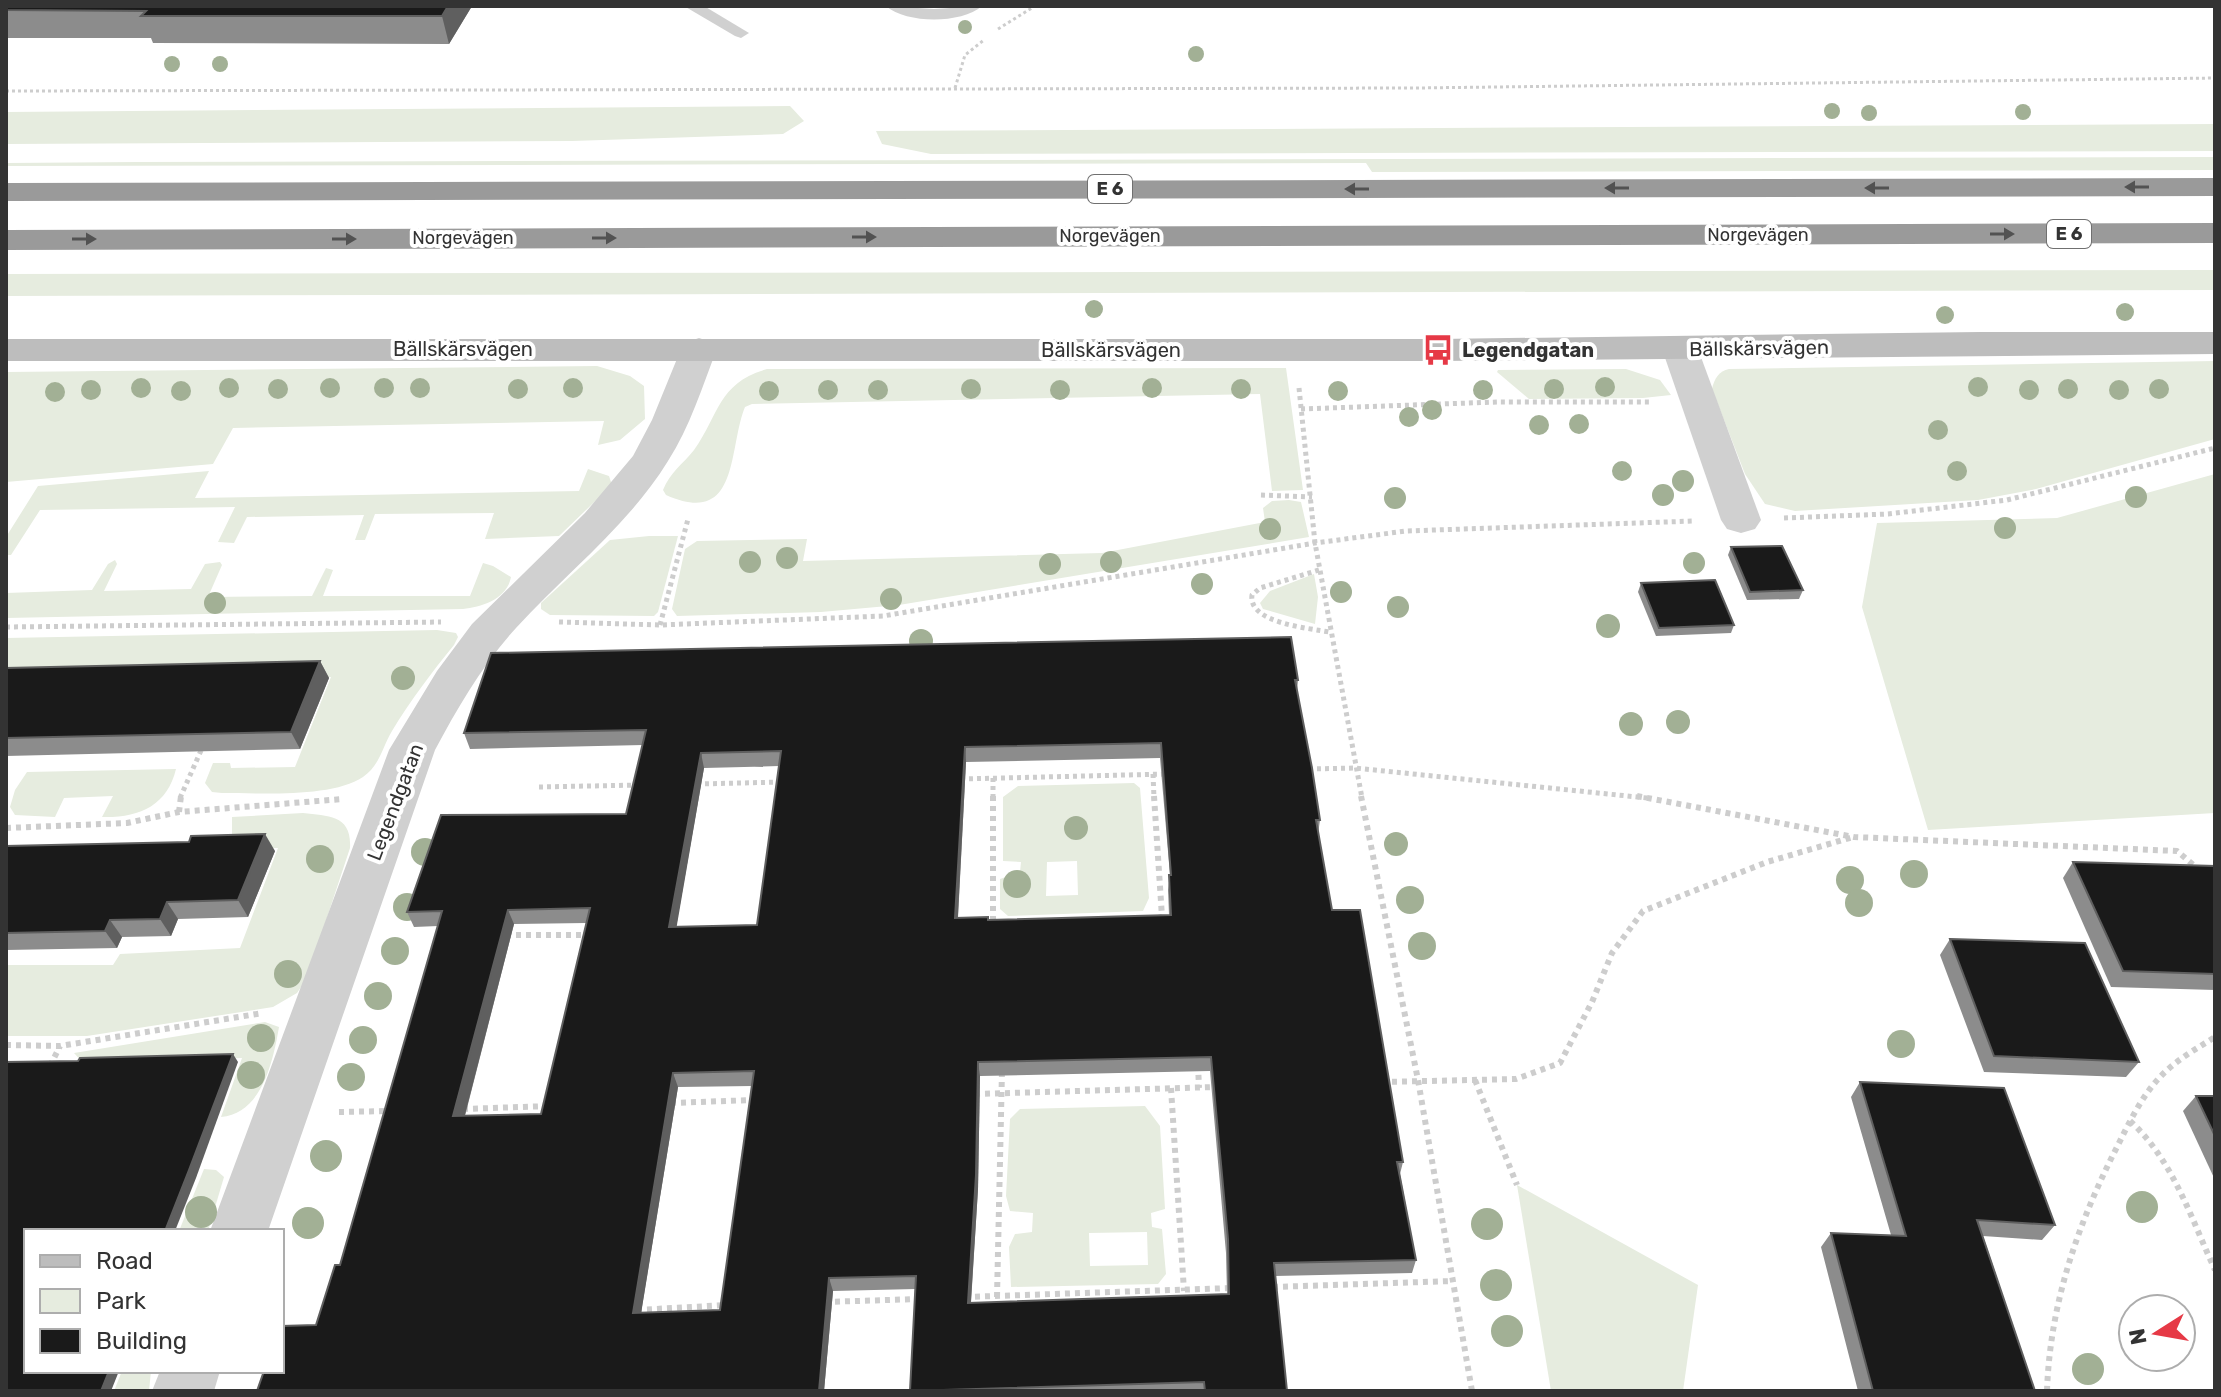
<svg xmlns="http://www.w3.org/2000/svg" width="2221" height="1397" font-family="Rubik,sans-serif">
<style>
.green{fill:#e6ecdf;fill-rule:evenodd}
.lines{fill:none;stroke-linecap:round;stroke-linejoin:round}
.path-far2{stroke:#cdcdcd;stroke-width:3;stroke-dasharray:3 3;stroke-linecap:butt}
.path-far1{stroke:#cdcdcd;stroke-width:5;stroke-dasharray:4 4;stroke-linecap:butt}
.path{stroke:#cdcdcd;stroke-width:6;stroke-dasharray:5 5;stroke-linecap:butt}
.lane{fill:#d0d0d0;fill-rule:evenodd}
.street{fill:#d0d0d0;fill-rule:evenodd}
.secondary{fill:#bdbdbd;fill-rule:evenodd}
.highway{fill:#9a9a9a;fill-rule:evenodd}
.tree{fill:#a2b095}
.wall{fill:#8c8c8c;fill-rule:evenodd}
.shaded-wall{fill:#5f5f5f}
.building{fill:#1a1a1a;stroke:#5f5f5f;stroke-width:2;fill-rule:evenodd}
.oneway{fill:#525252}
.labels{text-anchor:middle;stroke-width:8;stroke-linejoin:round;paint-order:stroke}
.shield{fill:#fff;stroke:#707070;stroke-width:2}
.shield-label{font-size:18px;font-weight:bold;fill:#333}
.far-street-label{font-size:18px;fill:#333;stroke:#fff}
.street-label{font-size:20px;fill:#333;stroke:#fff}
.poi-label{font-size:20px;font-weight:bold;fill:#333;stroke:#fff;text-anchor:start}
</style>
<rect width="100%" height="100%" fill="#fff"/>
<g class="green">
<path d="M 790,106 L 804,121 L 783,134 L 572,141 L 6,144 L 6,112 Z"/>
<path d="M 2215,124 L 2215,151 L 931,154 L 882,144 L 876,131 Z"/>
<path d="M 2215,157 L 2215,170 L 1372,172 L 1366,163 L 6,166 L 6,163 L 138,162 Z"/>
<path d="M 2215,270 L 2215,290 L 6,296 L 6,274 Z"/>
<path d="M 2215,361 L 2215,439 L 2036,489 L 1978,500 L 1795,511 L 1765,504 L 1745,474 L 1712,389 C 1714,379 1719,371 1729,369 Z"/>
<path d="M 597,366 L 630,376 L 644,386 L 645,419 L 620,440 L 598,445 L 604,421 L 233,428 L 213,464 L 6,482 L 6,372 Z"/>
<path d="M 1286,368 L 1303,490 L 1272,491 L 1260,394 L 752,404 L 745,407 C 728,448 740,528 666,495 L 663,490 C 670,472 683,464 694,450 C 720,413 718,383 767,369 Z"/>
<path d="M 1626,369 L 1660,380 L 1671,395 L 1643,398 L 1529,399 L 1497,372 L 1498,370 Z"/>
<path d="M 588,469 L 609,476 L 612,485 L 559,536 L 485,539 L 494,513 L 375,514 L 365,540 L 355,540 L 364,515 L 247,517 L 234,543 L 218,542 L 235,507 L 40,510 L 11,555 L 6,555 L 6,537 L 38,486 L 209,471 L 195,498 L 579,491 Z"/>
<path d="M 2215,474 L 2215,813 L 1928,830 L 1862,607 L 1877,523 L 2057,518 Z"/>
<path d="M 1289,500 L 1301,502 L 1309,537 L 899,605 L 821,612 L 677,616 L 672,609 L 685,549 L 697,541 L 807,539 L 803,561 L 1102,553 L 1265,522 L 1263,508 L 1272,501 Z"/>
<path d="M 649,536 L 678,536 L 658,612 L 654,616 L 550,615 L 541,609 L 541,603 L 610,540 Z"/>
<path d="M 115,560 L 117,564 L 104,591 L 191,589 L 205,564 L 220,562 L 222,565 L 208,597 L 312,596 L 326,568 L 333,570 L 323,596 L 470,596 L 483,563 L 493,566 L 511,577 C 507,599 482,607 463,609 L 6,618 L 6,593 L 92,590 L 108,564 Z"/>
<path d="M 1314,574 L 1318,597 L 1315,624 L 1263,609 L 1260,603 L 1270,591 Z"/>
<path d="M 437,630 L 456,633 L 458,637 L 454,645 C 432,672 410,701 392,731 C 382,748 380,765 363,777 C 332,798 259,793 222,793 L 212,792 L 205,783 L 213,763 L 230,763 L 231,768 L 295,767 L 331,677 L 6,682 L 6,638 Z"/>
<path d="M 176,769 C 167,806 139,818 102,817 L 113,796 L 64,798 L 55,817 L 15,815 L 10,807 L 15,790 L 27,772 Z"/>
<path d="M 1134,783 L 1140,788 L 1149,898 L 1143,911 L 1008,916 L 1000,909 L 1000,879 L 1020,872 L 1021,862 L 1003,861 L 1003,797 L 1018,786 ZM 1077,861 L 1078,895 L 1046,896 L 1047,862 Z"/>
<path d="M 303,813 C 329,816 352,815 350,848 L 307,978 L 297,993 L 273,1007 L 87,1036 L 6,1036 L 6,965 L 113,965 L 120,954 L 240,948 L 278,848 L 248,848 L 232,839 L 232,817 Z"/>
<path d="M 265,1022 L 279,1027 C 273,1062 262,1113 221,1117 L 242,1058 L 84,1064 L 74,1053 Z"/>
<path d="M 1145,1106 L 1160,1126 L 1165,1209 L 1151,1213 L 1152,1227 L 1162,1229 L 1166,1274 L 1158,1284 L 1011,1287 L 1009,1247 L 1015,1234 L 1032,1232 L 1033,1213 L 1010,1211 L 1006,1196 L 1010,1119 L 1020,1109 ZM 1147,1232 L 1148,1265 L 1090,1266 L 1089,1233 Z"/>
<path d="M 204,1169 L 216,1170 L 224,1177 L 208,1231 L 179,1231 Z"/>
<path d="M 1517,1185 L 1698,1285 L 1683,1391 L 1551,1391 Z"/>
<path d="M 122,1371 L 151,1371 L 149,1391 L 114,1391 Z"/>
</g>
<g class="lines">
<g class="path-far2">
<path d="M 998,29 L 1035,6"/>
<path d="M 955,88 L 965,55 L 984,40"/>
<path d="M 6,91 L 1416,88 L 2215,78"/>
</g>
<g class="path-far1">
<path d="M 1299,388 L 1315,543 L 1362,798"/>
<path d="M 1301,409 L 1497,402 L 1652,402"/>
<path d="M 1261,495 L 1312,497"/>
<path d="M 1784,518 L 1888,514 L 2007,500 L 2215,448"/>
<path d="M 1319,570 L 1260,588 L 1252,595 C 1248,623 1308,628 1329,632"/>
<path d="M 559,622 L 660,625 L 883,616 L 1315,543 L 1406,531 L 1694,521"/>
<path d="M 660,625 L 688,519"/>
<path d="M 6,627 L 441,622"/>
<path d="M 1309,769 L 1355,768 L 1647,798"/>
<path d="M 1153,774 L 1154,798"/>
<path d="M 993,778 L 993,798"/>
<path d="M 961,779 L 1167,774"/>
<path d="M 697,784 L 783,782"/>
<path d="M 539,787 L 639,785"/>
<path d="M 180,798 L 203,746"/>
</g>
<g class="path">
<path d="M 993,796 L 993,924"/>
<path d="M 1154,796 L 1162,917 L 1158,918"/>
<path d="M 1361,796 L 1418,1080 L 1472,1391"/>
<path d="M 1637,796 L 1854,837 L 2177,851 L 2198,869"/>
<path d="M 179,812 L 181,796"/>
<path d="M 6,828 L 127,823 L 179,812 L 343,799"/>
<path d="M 506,935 L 588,935"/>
<path d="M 6,1045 L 60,1046 L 263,1013"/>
<path d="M 1198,1065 L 1199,1088"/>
<path d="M 50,1066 L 60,1046"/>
<path d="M 1475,1080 L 1517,1185"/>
<path d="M 1382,1082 L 1516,1079 L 1560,1063 L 1592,1002 L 1612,953 L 1643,911 L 1767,862 L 1853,837"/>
<path d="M 1171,1088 L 1184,1291"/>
<path d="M 975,1094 L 1216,1087"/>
<path d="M 671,1103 L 753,1100"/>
<path d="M 463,1109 L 549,1106"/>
<path d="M 339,1112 L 389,1111"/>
<path d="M 2130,1121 C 2173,1160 2191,1218 2215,1270"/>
<path d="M 1273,1287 L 1452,1281"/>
<path d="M 965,1297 L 1231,1288"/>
<path d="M 997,1297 L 1002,1070"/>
<path d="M 825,1302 L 919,1299"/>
<path d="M 637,1310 L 727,1305"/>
<path d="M 2047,1391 C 2050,1303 2078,1223 2118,1145 C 2130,1121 2142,1096 2160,1077 C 2176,1060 2196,1049 2215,1037"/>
</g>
<g class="lane">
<path d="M 684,6 L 704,6 L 749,33 L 741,38 L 735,36 Z"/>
<path d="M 886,6 L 934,9 L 982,6 C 961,24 907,24 886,6 Z"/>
</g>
<g class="street">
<path d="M 699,338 L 711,342 L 717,349 C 702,387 690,427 668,461 C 628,526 567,572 516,628 C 483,664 458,707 435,750 L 268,1231 L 210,1231 L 389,750 L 437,671 L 472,624 L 585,513 L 633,456 L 652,420 L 681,349 L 687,342 Z"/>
<path d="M 1680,338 L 1692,342 L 1698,349 L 1761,520 L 1755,529 L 1741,533 L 1727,529 L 1721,520 L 1662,349 L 1668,342 Z"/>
<path d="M 160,1371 L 220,1371 L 214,1391 L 152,1391 Z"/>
</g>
<path class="secondary" d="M 1980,332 L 2215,332 L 2215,354 L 1438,361 L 6,361 L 6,339 L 1438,339 Z"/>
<g class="highway">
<path d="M 2215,178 L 2215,196 L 6,201 L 6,183 Z"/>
<path d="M 2215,223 L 2215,243 L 6,250 L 6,230 Z"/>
</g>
</g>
<g class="tree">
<circle cx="965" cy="27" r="7"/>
<circle cx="1196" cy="54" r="8"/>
<circle cx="172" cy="64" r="8"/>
<circle cx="220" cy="64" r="8"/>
<circle cx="1832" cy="111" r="8"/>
<circle cx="2023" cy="112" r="8"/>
<circle cx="1869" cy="113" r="8"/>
<circle cx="1094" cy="309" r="9"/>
<circle cx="2125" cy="312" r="9"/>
<circle cx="1945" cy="315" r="9"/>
<circle cx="1605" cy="387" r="10"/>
<circle cx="1978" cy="387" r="10"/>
<circle cx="141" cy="388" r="10"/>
<circle cx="229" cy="388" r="10"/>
<circle cx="330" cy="388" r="10"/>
<circle cx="384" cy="388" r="10"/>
<circle cx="420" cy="388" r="10"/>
<circle cx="573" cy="388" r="10"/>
<circle cx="1152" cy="388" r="10"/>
<circle cx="278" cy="389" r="10"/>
<circle cx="518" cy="389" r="10"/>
<circle cx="971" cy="389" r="10"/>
<circle cx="1241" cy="389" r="10"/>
<circle cx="1554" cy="389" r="10"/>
<circle cx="2068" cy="389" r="10"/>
<circle cx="2159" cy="389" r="10"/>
<circle cx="91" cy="390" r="10"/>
<circle cx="828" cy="390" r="10"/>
<circle cx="878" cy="390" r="10"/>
<circle cx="1060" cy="390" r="10"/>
<circle cx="1483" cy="390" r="10"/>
<circle cx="2029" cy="390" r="10"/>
<circle cx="2119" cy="390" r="10"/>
<circle cx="181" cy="391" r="10"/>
<circle cx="769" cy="391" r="10"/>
<circle cx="1338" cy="391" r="10"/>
<circle cx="55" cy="392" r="10"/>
<circle cx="1432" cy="410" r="10"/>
<circle cx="1409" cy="417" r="10"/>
<circle cx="1579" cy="424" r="10"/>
<circle cx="1539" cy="425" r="10"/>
<circle cx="1938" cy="430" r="10"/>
<circle cx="1622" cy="471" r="10"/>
<circle cx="1957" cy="471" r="10"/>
<circle cx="1683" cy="481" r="11"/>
<circle cx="1663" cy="495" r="11"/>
<circle cx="2136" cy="497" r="11"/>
<circle cx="1395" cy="498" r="11"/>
<circle cx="2005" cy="528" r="11"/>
<circle cx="1270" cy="529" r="11"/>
<circle cx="787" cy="558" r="11"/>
<circle cx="750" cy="562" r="11"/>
<circle cx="1111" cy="562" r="11"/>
<circle cx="1694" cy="563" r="11"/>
<circle cx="1050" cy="564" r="11"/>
<circle cx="1202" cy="584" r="11"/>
<circle cx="1341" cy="592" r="11"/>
<circle cx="891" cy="599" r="11"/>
<circle cx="215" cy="603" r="11"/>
<circle cx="1398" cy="607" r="11"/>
<circle cx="1608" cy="626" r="12"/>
<circle cx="921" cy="641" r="12"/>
<circle cx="403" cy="678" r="12"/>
<circle cx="1678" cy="722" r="12"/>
<circle cx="1631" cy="724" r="12"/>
<circle cx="1076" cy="828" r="12"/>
<circle cx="1396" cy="844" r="12"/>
<circle cx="425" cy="852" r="14"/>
<circle cx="320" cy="859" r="14"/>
<circle cx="1914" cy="874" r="14"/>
<circle cx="1850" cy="880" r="14"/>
<circle cx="1017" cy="884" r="14"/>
<circle cx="1410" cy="900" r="14"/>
<circle cx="1859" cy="903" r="14"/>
<circle cx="407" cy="907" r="14"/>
<circle cx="1422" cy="946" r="14"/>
<circle cx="395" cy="951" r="14"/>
<circle cx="288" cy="974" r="14"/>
<circle cx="378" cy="996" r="14"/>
<circle cx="261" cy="1038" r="14"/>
<circle cx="363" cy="1040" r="14"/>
<circle cx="1901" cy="1044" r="14"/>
<circle cx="251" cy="1075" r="14"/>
<circle cx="351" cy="1077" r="14"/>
<circle cx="326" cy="1156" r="16"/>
<circle cx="2142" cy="1207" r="16"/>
<circle cx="201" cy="1212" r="16"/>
<circle cx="308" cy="1223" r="16"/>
<circle cx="1487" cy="1224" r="16"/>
<circle cx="1496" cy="1285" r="16"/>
<circle cx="1507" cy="1331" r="16"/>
<circle cx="2088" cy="1369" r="16"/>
</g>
<g class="wall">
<path d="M 6,6 L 472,6 L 449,44 L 153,43 L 151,38 L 6,38 Z"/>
<path d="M 1731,547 L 1803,590 L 1799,599 L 1747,600 L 1728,555 Z"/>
<path d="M 1641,583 L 1734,625 L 1731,633 L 1656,636 L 1638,592 Z"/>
<path d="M 320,661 L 329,678 L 300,749 L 6,756 L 6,668 Z"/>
<path d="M 1298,680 L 1297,691 L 1320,820 L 1318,834 L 1332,910 L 1403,1162 L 1400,1174 L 1416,1260 L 1412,1273 L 1275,1276 L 1287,1391 L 910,1391 L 915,1289 L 833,1291 L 824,1391 L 257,1391 L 316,1325 L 340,1265 L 438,926 L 414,927 L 407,912 L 626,814 L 643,745 L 470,749 L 464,733 ZM 1160,758 L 1170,875 L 1168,890 L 1169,915 L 988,920 L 958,918 L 966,762 ZM 779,766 L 757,925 L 676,927 L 704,768 ZM 586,923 L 541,1114 L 465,1116 L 514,924 ZM 1210,1071 L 1226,1253 L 1227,1294 L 971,1303 L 978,1189 L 980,1076 ZM 752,1086 L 720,1310 L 641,1313 L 678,1087 Z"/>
<path d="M 6,846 L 275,851 L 248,917 L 178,919 L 171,936 L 122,937 L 117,948 L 6,950 Z"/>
<path d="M 2073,862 L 2215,866 L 2215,990 L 2111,987 L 2063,878 Z"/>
<path d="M 1950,939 L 2139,1062 L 2126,1077 L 1984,1072 L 1940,955 Z"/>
<path d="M 1860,1082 L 2055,1225 L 2042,1240 L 1983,1236 L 2035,1391 L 1858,1391 L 1821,1247 L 1831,1233 L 1891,1235 L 1851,1097 Z"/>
<path d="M 2196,1096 L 2215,1096 L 2215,1180 L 2183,1111 Z"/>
</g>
<g class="shaded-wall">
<path d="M 448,6 L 472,6 L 449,44 L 442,16 Z"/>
<path d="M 320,661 L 329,678 L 300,749 L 291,732 Z"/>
<path d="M 965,747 L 966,762 L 957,933 L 955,918 Z"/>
<path d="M 701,753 L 704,768 L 674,942 L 669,927 Z"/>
<path d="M 265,834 L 275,851 L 248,917 L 238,900 Z"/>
<path d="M 167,902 L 178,919 L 171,936 L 160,919 Z"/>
<path d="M 508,910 L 514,924 L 461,1130 L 453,1116 Z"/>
<path d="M 110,920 L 122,937 L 117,948 L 105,931 Z"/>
<path d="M 233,1054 L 238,1062 L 196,1178 L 175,1231 L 165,1231 Z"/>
<path d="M 978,1062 L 980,1076 L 978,1189 L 970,1316 L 968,1303 Z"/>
<path d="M 673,1073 L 678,1087 L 639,1326 L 633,1313 Z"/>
<path d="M 829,1278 L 833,1291 L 824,1391 L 819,1391 Z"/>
<path d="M 109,1371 L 119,1371 L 111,1391 L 101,1391 Z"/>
</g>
<g class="building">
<path d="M 6,6 L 448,6 L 442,16 L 141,16 L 146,11 L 6,10 Z"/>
<path d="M 1782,546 L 1803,590 L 1750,592 L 1731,547 Z"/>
<path d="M 1715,580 L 1734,625 L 1659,628 L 1641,583 Z"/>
<path d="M 1291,637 L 1298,680 L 1295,680 L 1312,768 L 1320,820 L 1316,820 L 1332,910 L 1360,910 L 1403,1162 L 1397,1162 L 1416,1260 L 1274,1263 L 1287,1391 L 1205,1391 L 1204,1382 L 910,1391 L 916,1276 L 829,1278 L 819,1391 L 257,1391 L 264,1371 L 282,1371 L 282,1326 L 316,1325 L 335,1265 L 340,1265 L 442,911 L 407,912 L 441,815 L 626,814 L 646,730 L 464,733 L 491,653 ZM 1161,743 L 1171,875 L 1169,875 L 1171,915 L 988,920 L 988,917 L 955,918 L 965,747 ZM 781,751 L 757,925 L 669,927 L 701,753 ZM 590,908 L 541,1114 L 453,1116 L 508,910 ZM 1211,1057 L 1228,1239 L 1229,1294 L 968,1303 L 976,1175 L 978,1062 ZM 754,1071 L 720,1310 L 633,1313 L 673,1073 Z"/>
<path d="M 320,661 L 291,732 L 6,738 L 6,668 Z"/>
<path d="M 265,834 L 238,900 L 167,902 L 160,919 L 110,920 L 105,931 L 6,933 L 6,846 L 189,842 L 191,836 Z"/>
<path d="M 2073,862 L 2215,866 L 2215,974 L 2123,971 Z"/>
<path d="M 1950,939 L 2085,943 L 2139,1062 L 1994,1056 Z"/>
<path d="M 233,1054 L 189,1170 L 165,1231 L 26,1231 L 26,1371 L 109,1371 L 101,1391 L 6,1391 L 6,1062 L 78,1061 L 80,1058 Z"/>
<path d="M 1860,1082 L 2004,1088 L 2055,1225 L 1977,1220 L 2035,1391 L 1873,1391 L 1831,1233 L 1906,1236 Z"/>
<path d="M 2196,1096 L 2215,1096 L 2215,1136 Z"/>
</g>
<defs><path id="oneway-solid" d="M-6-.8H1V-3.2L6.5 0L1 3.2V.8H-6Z" transform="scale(2)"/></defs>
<g class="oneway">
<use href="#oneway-solid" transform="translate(2137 187) rotate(180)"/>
<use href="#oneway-solid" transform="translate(1617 188) rotate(180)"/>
<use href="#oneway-solid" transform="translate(1877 188) rotate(180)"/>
<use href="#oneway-solid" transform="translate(1357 189) rotate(180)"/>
<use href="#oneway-solid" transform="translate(2002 234)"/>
<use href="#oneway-solid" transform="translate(864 237)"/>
<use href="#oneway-solid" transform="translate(604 238)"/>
<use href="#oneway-solid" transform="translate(84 239)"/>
<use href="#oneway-solid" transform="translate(344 239)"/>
</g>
<defs>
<symbol id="bus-bare" viewBox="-9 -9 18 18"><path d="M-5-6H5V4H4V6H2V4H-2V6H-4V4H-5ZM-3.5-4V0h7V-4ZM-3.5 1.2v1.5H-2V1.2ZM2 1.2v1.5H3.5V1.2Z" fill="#e63946" stroke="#fff" stroke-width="2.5" paint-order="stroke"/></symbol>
</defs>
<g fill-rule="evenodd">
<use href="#bus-bare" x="1416" y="328" width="44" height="44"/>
</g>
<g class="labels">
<g class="shield">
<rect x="1088" y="175" width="44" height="28" rx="6"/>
<rect x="2047" y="220" width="44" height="28" rx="6"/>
</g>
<g class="shield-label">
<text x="1110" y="195">E 6</text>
<text x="2069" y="240">E 6</text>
</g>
<g class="far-street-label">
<text x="1758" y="241">Norgevägen</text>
<text x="1110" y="242">Norgevägen</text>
<text x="463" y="244">Norgevägen</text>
</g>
<g class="street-label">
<text transform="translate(1759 348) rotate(-1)" y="7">Bällskärsvägen</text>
<text x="463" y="356">Bällskärsvägen</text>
<text x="1111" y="357">Bällskärsvägen</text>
<text transform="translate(395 802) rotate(-69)" y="7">Legendgatan</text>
</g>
<g class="poi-label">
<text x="1462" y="357">Legendgatan</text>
</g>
</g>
<rect width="2221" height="1397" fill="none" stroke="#333333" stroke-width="16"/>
<rect x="24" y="1229" width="260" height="144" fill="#ffffff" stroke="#adadad" stroke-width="2"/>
<rect x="40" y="1255" width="40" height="12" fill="#bdbdbd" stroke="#adadad" stroke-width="2"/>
<text x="96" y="1269" font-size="24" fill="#333333">Road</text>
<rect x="40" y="1289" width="40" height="24" fill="#e6ecdf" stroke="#adadad" stroke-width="2"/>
<text x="96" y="1309" font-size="24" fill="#333333">Park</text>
<rect x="40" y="1329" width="40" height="24" fill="#1a1a1a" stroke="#adadad" stroke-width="2"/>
<text x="96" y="1349" font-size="24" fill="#333333">Building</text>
<g transform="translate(2157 1333) rotate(259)"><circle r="38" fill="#ffffff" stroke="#adadad" stroke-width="2"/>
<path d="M0-6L14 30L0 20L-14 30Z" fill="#e63946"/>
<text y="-12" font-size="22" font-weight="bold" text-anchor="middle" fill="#333333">N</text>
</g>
</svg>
